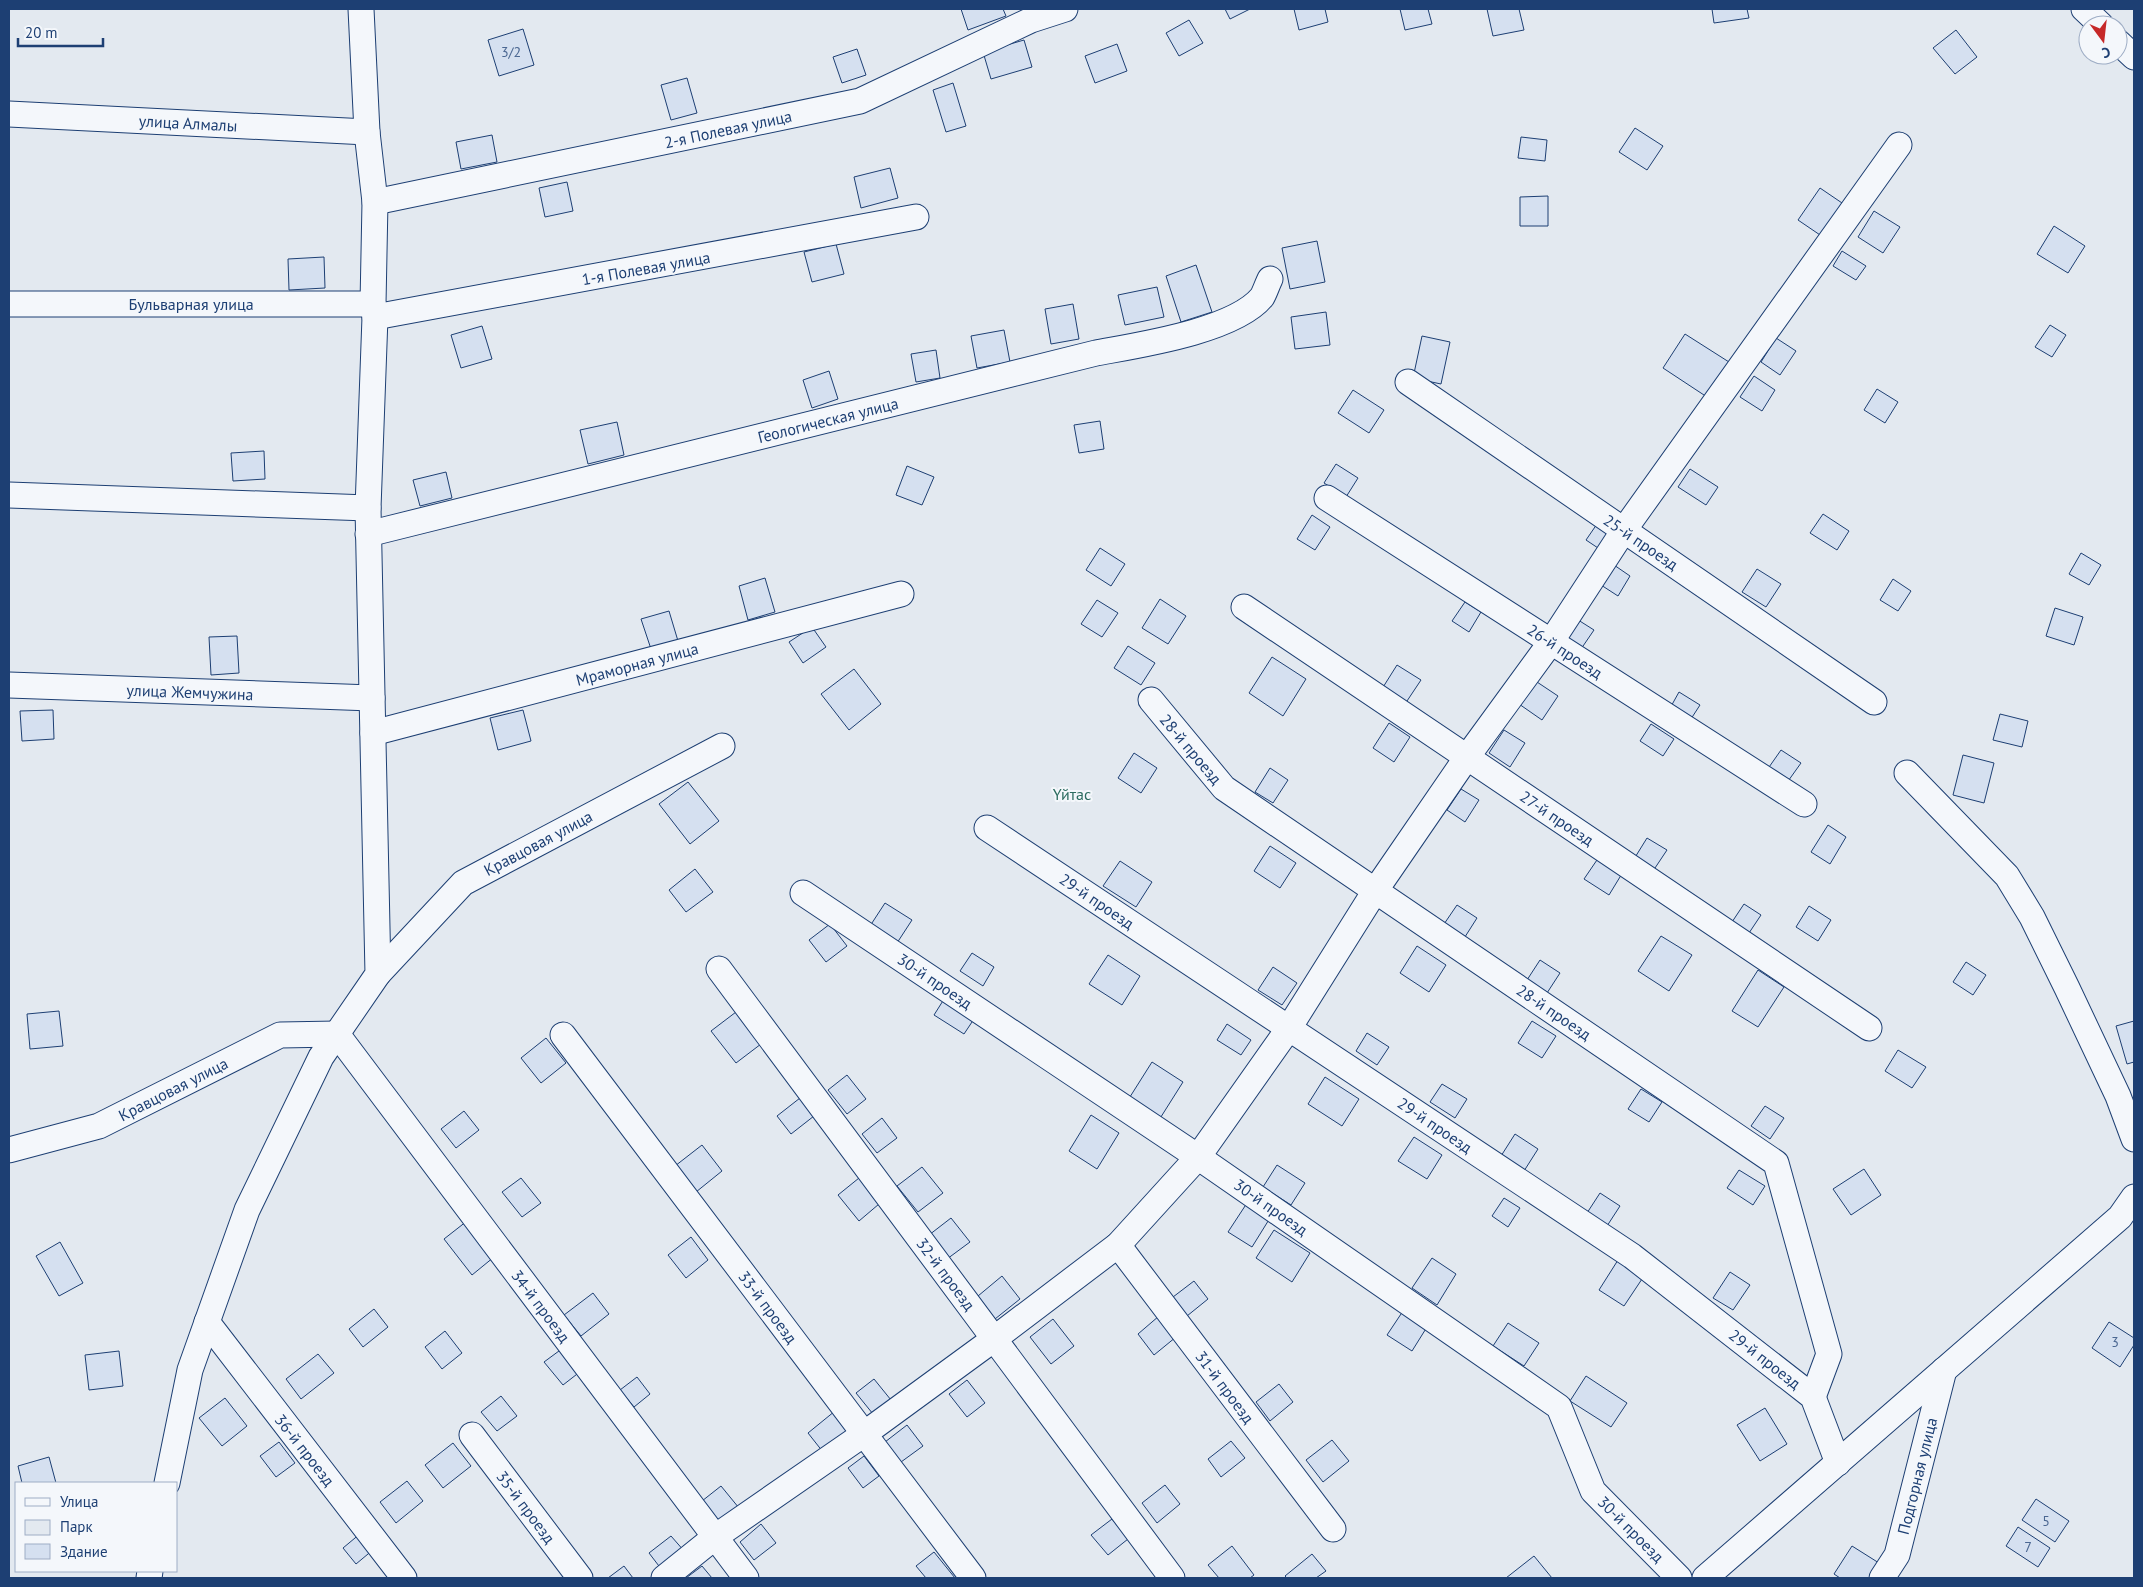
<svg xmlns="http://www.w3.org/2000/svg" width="2143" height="1587" font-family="'PT Sans',sans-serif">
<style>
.green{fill:#e3e9f0;stroke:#687fa3;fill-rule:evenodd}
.building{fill:#d5e0f0;stroke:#1d3f73}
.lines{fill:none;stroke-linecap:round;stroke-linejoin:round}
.minor-casing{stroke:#1d3f73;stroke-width:27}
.minor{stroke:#f4f7fb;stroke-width:25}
.labels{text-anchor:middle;stroke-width:4;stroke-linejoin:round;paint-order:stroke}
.number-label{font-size:14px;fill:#4b6792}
.street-label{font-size:16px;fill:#1d3f73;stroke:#f4f7fb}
.park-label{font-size:16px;fill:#2c6c60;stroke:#f4f7fb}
</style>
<rect width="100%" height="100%" fill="#f4f7fb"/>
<path class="green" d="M 9,9 L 2134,9 L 2134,1578 L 9,1578 ZM 2088,25 L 2118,25 L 2118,55 L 2088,55 ZM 16,1483 L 176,1483 L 176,1571 L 16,1571 Z"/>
<g class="building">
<path d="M 961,9 L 1003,9 L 1006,16 L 968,30 Z"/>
<path d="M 1225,9 L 1250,9 L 1230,19 Z"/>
<path d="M 1294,9 L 1325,9 L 1328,22 L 1299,30 Z"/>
<path d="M 1400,9 L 1428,9 L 1432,24 L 1405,30 Z"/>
<path d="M 1487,9 L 1519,9 L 1524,30 L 1493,36 Z"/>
<path d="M 1712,9 L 1747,9 L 1749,18 L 1714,23 Z"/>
<path d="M 1189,20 L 1203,43 L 1179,56 L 1166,33 Z"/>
<path d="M 523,29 L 534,65 L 499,76 L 488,40 Z"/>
<path d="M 1956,30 L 1977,57 L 1955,74 L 1933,48 Z"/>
<path d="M 1024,40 L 1032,67 L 991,79 L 983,52 Z"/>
<path d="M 1117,44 L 1127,71 L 1095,83 L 1085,56 Z"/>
<path d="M 857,49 L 866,75 L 842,83 L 833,57 Z"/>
<path d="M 687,78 L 697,113 L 671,120 L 661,85 Z"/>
<path d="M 953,83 L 966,126 L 946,132 L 933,90 Z"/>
<path d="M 1635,128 L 1663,146 L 1647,170 L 1619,152 Z"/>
<path d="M 492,135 L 497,162 L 461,169 L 456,142 Z"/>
<path d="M 1521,137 L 1547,140 L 1545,161 L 1518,158 Z"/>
<path d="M 890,168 L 898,198 L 861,208 L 854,177 Z"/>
<path d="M 567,182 L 573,211 L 545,217 L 539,188 Z"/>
<path d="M 1820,188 L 1845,205 L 1823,237 L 1798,220 Z"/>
<path d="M 1548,196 L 1548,226 L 1520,226 L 1520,197 Z"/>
<path d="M 1874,211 L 1900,227 L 1883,253 L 1858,237 Z"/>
<path d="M 2054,226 L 2085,246 L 2068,273 L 2037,254 Z"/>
<path d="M 1317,241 L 1325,282 L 1290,289 L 1282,248 Z"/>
<path d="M 836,244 L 844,274 L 812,282 L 804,252 Z"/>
<path d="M 1842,251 L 1866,266 L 1856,280 L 1833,266 Z"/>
<path d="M 324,257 L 325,288 L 289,290 L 288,259 Z"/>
<path d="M 1196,265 L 1212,312 L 1181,322 L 1166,276 Z"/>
<path d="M 1157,287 L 1164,317 L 1125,325 L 1118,295 Z"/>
<path d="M 1073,304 L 1079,339 L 1051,344 L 1045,309 Z"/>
<path d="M 1326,312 L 1330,345 L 1295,349 L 1291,317 Z"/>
<path d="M 2050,325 L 2066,335 L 2052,357 L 2035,347 Z"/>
<path d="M 482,326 L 492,359 L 461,368 L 451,335 Z"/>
<path d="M 1004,330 L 1010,362 L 977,368 L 971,336 Z"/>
<path d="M 1685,334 L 1729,362 L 1707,397 L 1663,368 Z"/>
<path d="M 1422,336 L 1450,342 L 1441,384 L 1413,378 Z"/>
<path d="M 1776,338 L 1796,351 L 1780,375 L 1761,362 Z"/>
<path d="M 936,350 L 940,378 L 916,382 L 911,354 Z"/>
<path d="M 829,371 L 838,399 L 812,408 L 803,380 Z"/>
<path d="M 1754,376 L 1775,390 L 1762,411 L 1740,397 Z"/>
<path d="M 1877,389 L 1898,402 L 1885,423 L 1864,410 Z"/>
<path d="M 1353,390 L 1384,410 L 1369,433 L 1338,413 Z"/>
<path d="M 1100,421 L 1104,449 L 1079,453 L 1074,425 Z"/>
<path d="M 617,422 L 624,455 L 588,464 L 580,430 Z"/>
<path d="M 264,451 L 265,479 L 233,481 L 231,453 Z"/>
<path d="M 1336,464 L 1358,478 L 1346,497 L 1324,483 Z"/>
<path d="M 907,466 L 934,477 L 922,505 L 896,495 Z"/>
<path d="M 1690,469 L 1718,487 L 1706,505 L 1678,487 Z"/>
<path d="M 446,472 L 452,498 L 420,506 L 413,480 Z"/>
<path d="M 1823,514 L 1849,531 L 1837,550 L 1810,533 Z"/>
<path d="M 1312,515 L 1330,527 L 1315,550 L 1297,539 Z"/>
<path d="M 1597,524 L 1610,533 L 1598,548 L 1586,540 Z"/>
<path d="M 1100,548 L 1125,564 L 1111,586 L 1086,570 Z"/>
<path d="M 2081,553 L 2101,565 L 2089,585 L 2069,574 Z"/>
<path d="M 1614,565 L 1630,576 L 1618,596 L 1601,585 Z"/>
<path d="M 1757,569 L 1781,584 L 1766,607 L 1742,592 Z"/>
<path d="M 765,578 L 775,612 L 748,620 L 739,586 Z"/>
<path d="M 1893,579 L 1911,591 L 1898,611 L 1880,600 Z"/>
<path d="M 1160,599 L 1186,616 L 1168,644 L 1142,628 Z"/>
<path d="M 1097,600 L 1118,613 L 1102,637 L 1081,624 Z"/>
<path d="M 1465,602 L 1481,612 L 1469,632 L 1452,621 Z"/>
<path d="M 2055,608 L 2083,617 L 2074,645 L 2046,636 Z"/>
<path d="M 669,611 L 678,641 L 651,649 L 641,619 Z"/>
<path d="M 1575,618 L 1594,630 L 1581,649 L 1562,637 Z"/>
<path d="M 812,627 L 826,647 L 803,663 L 789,642 Z"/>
<path d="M 237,636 L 239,673 L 211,675 L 209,637 Z"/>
<path d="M 1128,646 L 1155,663 L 1141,685 L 1114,668 Z"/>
<path d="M 1272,657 L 1306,679 L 1283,716 L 1249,693 Z"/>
<path d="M 1397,665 L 1421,680 L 1403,707 L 1380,692 Z"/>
<path d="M 854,669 L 881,704 L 849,730 L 821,694 Z"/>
<path d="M 1534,680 L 1558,696 L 1542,720 L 1519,704 Z"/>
<path d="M 1679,692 L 1700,705 L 1689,722 L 1669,710 Z"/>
<path d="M 53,710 L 54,739 L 22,741 L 20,711 Z"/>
<path d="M 523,710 L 531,741 L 498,750 L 490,718 Z"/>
<path d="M 2000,714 L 2028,721 L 2022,747 L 1993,740 Z"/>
<path d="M 1389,723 L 1410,737 L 1394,762 L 1373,748 Z"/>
<path d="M 1651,724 L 1674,739 L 1663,756 L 1640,741 Z"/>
<path d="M 1504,730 L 1525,743 L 1510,767 L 1489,753 Z"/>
<path d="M 1781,750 L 1801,763 L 1786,784 L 1767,770 Z"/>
<path d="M 1134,753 L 1157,768 L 1141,793 L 1118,778 Z"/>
<path d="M 1963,755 L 1994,763 L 1984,803 L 1953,795 Z"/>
<path d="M 1270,768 L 1288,780 L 1273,803 L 1255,792 Z"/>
<path d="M 688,782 L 719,821 L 690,844 L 659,804 Z"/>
<path d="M 1461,789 L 1479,800 L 1465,822 L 1447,810 Z"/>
<path d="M 1828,825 L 1846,837 L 1830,864 L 1811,852 Z"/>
<path d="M 1647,838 L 1667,850 L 1653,871 L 1634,859 Z"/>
<path d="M 1270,846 L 1296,863 L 1280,888 L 1254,871 Z"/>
<path d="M 1599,857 L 1623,872 L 1609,895 L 1584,879 Z"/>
<path d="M 1120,861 L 1152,882 L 1136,907 L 1103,886 Z"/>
<path d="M 695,869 L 713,892 L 686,912 L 669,890 Z"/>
<path d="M 885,903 L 912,920 L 897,943 L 870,926 Z"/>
<path d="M 1744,904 L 1761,915 L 1749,933 L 1732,922 Z"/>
<path d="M 1457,905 L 1477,918 L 1463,940 L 1442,927 Z"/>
<path d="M 1809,906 L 1831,920 L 1818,941 L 1796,927 Z"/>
<path d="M 830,924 L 847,946 L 826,962 L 809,940 Z"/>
<path d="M 1661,936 L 1692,955 L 1669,991 L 1638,971 Z"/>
<path d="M 1417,946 L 1446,965 L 1429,992 L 1400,973 Z"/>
<path d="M 972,953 L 994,967 L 983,986 L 960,971 Z"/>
<path d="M 1108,955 L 1140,976 L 1122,1005 L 1089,984 Z"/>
<path d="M 1540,960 L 1560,973 L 1547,993 L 1527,980 Z"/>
<path d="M 1966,962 L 1986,975 L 1973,995 L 1953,982 Z"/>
<path d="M 1273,967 L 1297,983 L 1282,1005 L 1258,990 Z"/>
<path d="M 1758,970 L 1784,987 L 1758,1027 L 1732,1011 Z"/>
<path d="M 946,996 L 976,1016 L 964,1034 L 934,1015 Z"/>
<path d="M 59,1011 L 63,1046 L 30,1049 L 27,1014 Z"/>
<path d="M 736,1012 L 761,1044 L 736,1063 L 711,1031 Z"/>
<path d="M 1532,1021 L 1556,1036 L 1542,1058 L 1518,1043 Z"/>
<path d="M 2134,1021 L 2134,1062 L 2127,1064 L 2116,1026 Z"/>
<path d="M 1227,1024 L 1251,1040 L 1241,1055 L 1217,1040 Z"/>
<path d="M 1367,1033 L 1389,1047 L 1377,1065 L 1356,1051 Z"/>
<path d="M 546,1038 L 566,1063 L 541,1083 L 521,1058 Z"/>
<path d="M 1898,1050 L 1926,1067 L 1912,1088 L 1885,1071 Z"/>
<path d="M 1152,1062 L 1183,1082 L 1159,1120 L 1128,1100 Z"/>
<path d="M 847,1075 L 866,1099 L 847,1114 L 828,1090 Z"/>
<path d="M 1325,1077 L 1359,1099 L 1342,1126 L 1308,1104 Z"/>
<path d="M 1442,1084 L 1467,1099 L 1455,1118 L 1430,1102 Z"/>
<path d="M 1641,1089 L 1662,1102 L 1649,1122 L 1628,1109 Z"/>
<path d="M 800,1098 L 814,1116 L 791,1134 L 777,1116 Z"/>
<path d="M 1765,1106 L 1784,1118 L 1770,1139 L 1751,1126 Z"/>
<path d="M 464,1111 L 479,1130 L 456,1148 L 441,1129 Z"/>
<path d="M 1091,1115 L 1119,1133 L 1097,1169 L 1069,1151 Z"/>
<path d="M 882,1118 L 897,1138 L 877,1153 L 862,1134 Z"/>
<path d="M 1515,1134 L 1538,1149 L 1524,1171 L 1501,1156 Z"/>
<path d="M 1414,1137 L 1442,1155 L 1427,1179 L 1398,1161 Z"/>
<path d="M 702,1145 L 722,1171 L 696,1192 L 675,1166 Z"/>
<path d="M 1277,1165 L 1305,1183 L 1291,1205 L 1263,1187 Z"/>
<path d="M 922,1167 L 943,1193 L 918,1212 L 897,1186 Z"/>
<path d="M 1864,1169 L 1881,1195 L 1851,1215 L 1833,1189 Z"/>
<path d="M 1739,1170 L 1765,1186 L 1753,1205 L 1727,1188 Z"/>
<path d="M 521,1178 L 541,1203 L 522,1217 L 502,1192 Z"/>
<path d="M 859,1178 L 879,1204 L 859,1221 L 838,1195 Z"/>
<path d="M 1600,1193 L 1620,1206 L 1607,1226 L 1587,1213 Z"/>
<path d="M 1504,1198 L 1520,1208 L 1508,1227 L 1492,1216 Z"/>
<path d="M 1247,1203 L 1270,1218 L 1252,1247 L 1228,1232 Z"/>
<path d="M 951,1218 L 970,1242 L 947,1259 L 929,1235 Z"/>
<path d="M 467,1221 L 494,1257 L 472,1275 L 444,1239 Z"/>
<path d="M 1274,1230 L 1310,1253 L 1292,1282 L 1256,1258 Z"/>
<path d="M 691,1237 L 708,1260 L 686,1278 L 668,1255 Z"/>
<path d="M 60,1242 L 83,1283 L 59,1296 L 36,1256 Z"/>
<path d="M 1432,1258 L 1456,1274 L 1437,1305 L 1412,1288 Z"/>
<path d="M 1618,1260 L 1644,1276 L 1624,1306 L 1599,1290 Z"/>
<path d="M 1730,1272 L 1750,1285 L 1733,1310 L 1713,1298 Z"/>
<path d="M 1002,1276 L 1020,1299 L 995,1319 L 978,1296 Z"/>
<path d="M 1194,1281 L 1208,1299 L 1187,1316 L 1173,1297 Z"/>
<path d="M 593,1293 L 609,1314 L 581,1336 L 564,1315 Z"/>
<path d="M 374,1309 L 388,1327 L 363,1347 L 349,1329 Z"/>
<path d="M 1403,1311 L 1427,1327 L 1412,1351 L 1387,1335 Z"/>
<path d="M 1159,1316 L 1176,1337 L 1154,1355 L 1138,1334 Z"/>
<path d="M 1053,1319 L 1074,1346 L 1051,1364 L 1030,1337 Z"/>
<path d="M 2109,1322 L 2134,1338 L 2134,1345 L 2120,1367 L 2092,1348 Z"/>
<path d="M 1508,1323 L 1539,1343 L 1524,1366 L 1493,1346 Z"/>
<path d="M 445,1331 L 462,1353 L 442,1369 L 425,1347 Z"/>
<path d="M 563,1348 L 581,1371 L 563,1385 L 544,1362 Z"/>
<path d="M 119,1351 L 123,1386 L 89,1390 L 85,1355 Z"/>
<path d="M 318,1354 L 334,1373 L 301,1399 L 286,1379 Z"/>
<path d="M 1586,1376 L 1627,1403 L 1611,1427 L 1570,1401 Z"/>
<path d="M 637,1377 L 650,1394 L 634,1407 L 620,1390 Z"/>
<path d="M 874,1379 L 891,1400 L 873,1414 L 856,1393 Z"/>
<path d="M 967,1380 L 985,1403 L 967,1417 L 949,1394 Z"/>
<path d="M 1279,1384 L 1293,1402 L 1270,1421 L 1256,1402 Z"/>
<path d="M 501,1396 L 517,1416 L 497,1431 L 481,1412 Z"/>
<path d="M 225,1398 L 247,1426 L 222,1446 L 199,1418 Z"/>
<path d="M 1765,1408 L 1787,1444 L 1760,1461 L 1737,1425 Z"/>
<path d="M 835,1411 L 851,1431 L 823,1452 L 808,1433 Z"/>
<path d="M 907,1425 L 923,1446 L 901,1462 L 885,1442 Z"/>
<path d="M 1332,1440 L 1349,1461 L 1323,1482 L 1306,1460 Z"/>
<path d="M 1231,1441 L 1245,1458 L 1221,1477 L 1208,1459 Z"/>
<path d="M 279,1442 L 295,1463 L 276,1477 L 260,1456 Z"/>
<path d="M 453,1443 L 471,1466 L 443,1488 L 425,1465 Z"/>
<path d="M 864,1456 L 879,1476 L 863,1488 L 848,1468 Z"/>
<path d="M 49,1457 L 56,1483 L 22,1483 L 18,1466 Z"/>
<path d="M 407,1481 L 423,1501 L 396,1523 L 380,1502 Z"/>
<path d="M 1165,1485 L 1180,1504 L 1157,1523 L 1142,1503 Z"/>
<path d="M 721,1486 L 739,1508 L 720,1523 L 702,1501 Z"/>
<path d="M 2036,1499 L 2069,1521 L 2055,1542 L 2022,1520 Z"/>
<path d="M 1112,1519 L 1128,1539 L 1108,1555 L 1091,1535 Z"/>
<path d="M 761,1524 L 776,1543 L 754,1560 L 740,1542 Z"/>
<path d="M 2018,1527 L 2050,1548 L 2038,1567 L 2006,1546 Z"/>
<path d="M 361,1533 L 374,1549 L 356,1564 L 343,1548 Z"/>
<path d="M 671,1536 L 685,1552 L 662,1570 L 649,1553 Z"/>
<path d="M 1232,1546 L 1254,1575 L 1250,1578 L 1219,1578 L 1208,1565 Z"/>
<path d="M 1852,1546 L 1879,1563 L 1869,1578 L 1840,1578 L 1834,1574 Z"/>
<path d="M 934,1552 L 955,1578 L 926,1578 L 916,1566 Z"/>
<path d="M 1312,1554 L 1326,1571 L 1316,1578 L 1287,1578 L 1285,1576 Z"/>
<path d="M 1534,1556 L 1552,1578 L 1506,1578 Z"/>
<path d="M 624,1566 L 633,1578 L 608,1578 Z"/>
<path d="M 702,1566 L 712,1578 L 686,1578 Z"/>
</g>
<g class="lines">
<defs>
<g id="minor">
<path d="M 2084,9 L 2101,25"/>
<path d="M 2118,42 L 2134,57"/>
<path d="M 9,114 L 367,132"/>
<path d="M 375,202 L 860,101 L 1031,20 L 1065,9"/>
<path d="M 9,304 L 373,304"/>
<path d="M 375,317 L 916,217"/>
<path d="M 1408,382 L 1874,702"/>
<path d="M 9,495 L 368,508"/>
<path d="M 1327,498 L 1804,804"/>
<path d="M 368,534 L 1096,353 C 1139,345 1234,331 1262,297 C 1265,292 1267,285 1270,279"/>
<path d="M 1244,607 L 1869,1028"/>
<path d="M 9,685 L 372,698"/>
<path d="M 1151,700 L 1224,788 L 1776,1163 L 1829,1354 L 1813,1397"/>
<path d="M 373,733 L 901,594"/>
<path d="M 1907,773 L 2007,876 L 2032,917 L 2067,988 L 2118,1096 L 2134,1139"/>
<path d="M 987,828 L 1632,1256 L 1813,1397 L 1838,1463"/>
<path d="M 803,893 L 1198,1157 L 1559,1407 L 1593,1491 L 1679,1578"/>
<path d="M 719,969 L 1172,1578"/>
<path d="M 378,974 L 463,883 L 722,746"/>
<path d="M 563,1035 L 973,1578"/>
<path d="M 9,1150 L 99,1126 L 280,1035 L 337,1034 L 746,1578"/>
<path d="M 1118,1245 L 1333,1529"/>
<path d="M 207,1322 L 404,1578"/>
<path d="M 472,1435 L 580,1578"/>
<path d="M 167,1483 L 190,1370 L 247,1210 L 321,1057 L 378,974 L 368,508 L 375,317 L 373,304 L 375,202 L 367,132 L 361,9"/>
<path d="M 149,1578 L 150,1571"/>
<path d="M 664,1578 L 715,1537 L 864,1434 L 994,1339 L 1118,1245 L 1198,1157 L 1289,1028 L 1375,891 L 1467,757 L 1551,642 L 1624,530 L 1899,145"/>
<path d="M 1705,1578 L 2120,1217 L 2134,1197"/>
<path d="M 1882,1578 L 1897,1555 L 1944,1370"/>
</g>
</defs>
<use href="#minor" class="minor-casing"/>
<use href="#minor" class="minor"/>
</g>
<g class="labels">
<g class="number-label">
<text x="511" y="57">3/2</text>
<text x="2115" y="1347">3</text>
<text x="2046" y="1526">5</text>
<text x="2028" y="1552">7</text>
</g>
<g class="street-label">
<text transform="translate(188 123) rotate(3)" y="6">улица Алмалы</text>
<text transform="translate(728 129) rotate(-12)" y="6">2-я Полевая улица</text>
<text transform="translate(646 268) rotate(-10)" y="6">1-я Полевая улица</text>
<text x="191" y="310">Бульварная улица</text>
<text transform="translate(828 420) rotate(-14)" y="6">Геологическая улица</text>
<text transform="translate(1641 542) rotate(34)" y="6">25-й проезд</text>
<text transform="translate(1565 651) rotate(33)" y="6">26-й проезд</text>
<text transform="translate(637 664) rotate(-15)" y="6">Мраморная улица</text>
<text transform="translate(190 692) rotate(2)" y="6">улица Жемчужина</text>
<text transform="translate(1191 749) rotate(50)" y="6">28-й проезд</text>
<text transform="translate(1557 818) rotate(34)" y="6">27-й проезд</text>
<text transform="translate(538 843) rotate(-28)" y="6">Кравцовая улица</text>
<text transform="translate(1097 901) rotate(34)" y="6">29-й проезд</text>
<text transform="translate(935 981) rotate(34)" y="6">30-й проезд</text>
<text transform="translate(1554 1012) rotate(34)" y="6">28-й проезд</text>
<text transform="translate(173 1089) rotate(-27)" y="6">Кравцовая улица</text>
<text transform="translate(1435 1125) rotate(34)" y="6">29-й проезд</text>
<text transform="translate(1271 1207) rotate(35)" y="6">30-й проезд</text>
<text transform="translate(946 1274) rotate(53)" y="6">32-й проезд</text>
<text transform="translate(541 1306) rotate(53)" y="6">34-й проезд</text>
<text transform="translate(768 1307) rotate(53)" y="6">33-й проезд</text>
<text transform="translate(1765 1359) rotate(38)" y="6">29-й проезд</text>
<text transform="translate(1225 1387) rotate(53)" y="6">31-й проезд</text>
<text transform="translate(305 1450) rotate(52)" y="6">36-й проезд</text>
<text transform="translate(1917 1476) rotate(-76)" y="6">Подгорная улица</text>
<text transform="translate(526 1507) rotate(53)" y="6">35-й проезд</text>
<text transform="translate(1631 1529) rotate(45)" y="6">30-й проезд</text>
</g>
<g class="park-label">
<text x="1072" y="800">Үйтас</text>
</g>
</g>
<rect width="2143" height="1587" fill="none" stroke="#1d3f73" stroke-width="20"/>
<rect x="15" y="1482" width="162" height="90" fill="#f4f7fb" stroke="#9eadc5"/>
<rect x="25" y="1498" width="25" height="8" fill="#f4f7fb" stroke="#9eadc5"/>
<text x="60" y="1507" font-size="15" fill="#1d3f73">Улица</text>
<rect x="25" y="1520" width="25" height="15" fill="#e3e9f0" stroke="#9eadc5"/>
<text x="60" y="1532" font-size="15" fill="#1d3f73">Парк</text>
<rect x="25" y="1544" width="25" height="15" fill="#d5e0f0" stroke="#9eadc5"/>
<text x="60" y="1557" font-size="15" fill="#1d3f73">Здание</text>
<g transform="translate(2103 40) rotate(165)"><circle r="24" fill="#f4f7fb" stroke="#9eadc5"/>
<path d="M0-4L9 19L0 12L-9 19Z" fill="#c62828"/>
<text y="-8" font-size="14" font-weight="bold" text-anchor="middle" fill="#1d3f73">С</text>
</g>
<path d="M18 38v8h85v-8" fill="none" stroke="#1d3f73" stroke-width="2.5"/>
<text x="25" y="38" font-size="15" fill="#1d3f73" stroke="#f4f7fb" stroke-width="4" paint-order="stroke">20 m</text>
</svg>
